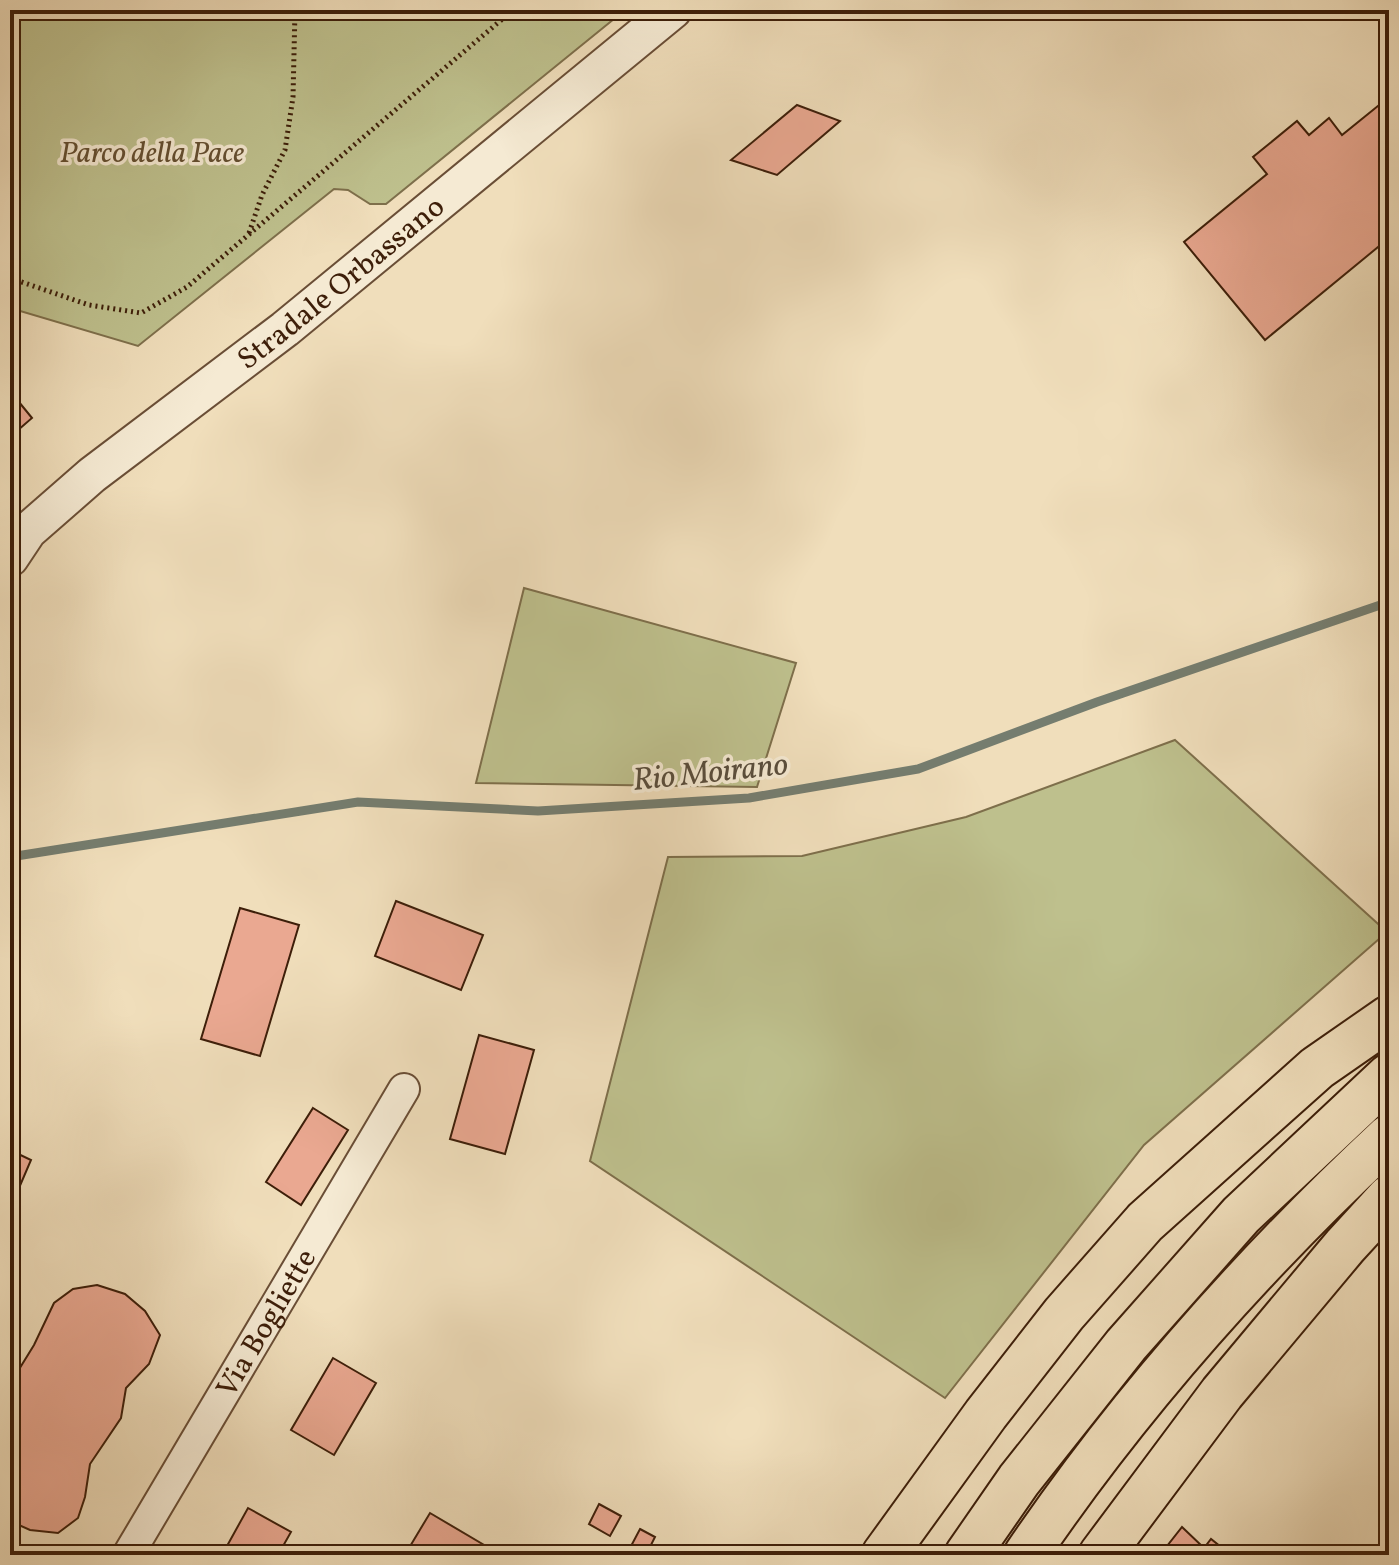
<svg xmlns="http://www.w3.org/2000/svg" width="1399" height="1565" font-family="Vollkorn,serif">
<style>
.green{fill:#bec08d;stroke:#7e6f4b;stroke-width:2}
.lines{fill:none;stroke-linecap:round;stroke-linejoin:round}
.stream{stroke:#757d6f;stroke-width:9}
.building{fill:#eaa891;stroke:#3d1e09;stroke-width:2}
.minor-casing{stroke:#6a4e36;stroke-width:34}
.tertiary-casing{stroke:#6a4e36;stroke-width:40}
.primary-casing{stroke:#3d1e09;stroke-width:48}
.path{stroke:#3d1e09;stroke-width:5;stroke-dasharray:2 4;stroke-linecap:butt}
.minor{stroke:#f5ead3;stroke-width:30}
.tertiary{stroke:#f5ead3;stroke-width:36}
.primary{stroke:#f0debb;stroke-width:44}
.labels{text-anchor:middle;stroke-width:7;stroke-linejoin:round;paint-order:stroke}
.park-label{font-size:30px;font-style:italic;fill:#644f31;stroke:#f5ead3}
.street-label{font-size:30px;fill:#3d1e09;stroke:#f5ead3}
.water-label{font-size:32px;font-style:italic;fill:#594d3c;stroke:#f5ead3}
</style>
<rect width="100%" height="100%" fill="#f0debb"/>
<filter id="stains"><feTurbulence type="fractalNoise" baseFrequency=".0025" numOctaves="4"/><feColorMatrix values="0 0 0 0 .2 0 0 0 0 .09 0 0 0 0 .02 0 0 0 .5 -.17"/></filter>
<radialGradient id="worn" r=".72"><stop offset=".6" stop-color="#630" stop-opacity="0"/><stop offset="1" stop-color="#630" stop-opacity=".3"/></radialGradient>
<g class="green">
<path d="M 10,10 L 625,10 L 386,204 L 370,204 L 348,190 L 334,189 L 138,346 L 10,308 Z"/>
<path d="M 524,588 L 796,663 L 757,787 L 476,783 Z"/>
<path d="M 1175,740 L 1387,932 L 1144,1145 L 945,1398 L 590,1161 L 668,857 L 802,856 L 966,817 Z"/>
</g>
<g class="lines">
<path class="stream" d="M 10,857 L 358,802 L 538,811 L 749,798 L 918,769 L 1097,702 L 1389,602"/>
</g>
<g class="building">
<path d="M 1389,97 L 1389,238 L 1265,340 L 1184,242 L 1267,174 L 1253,157 L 1297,121 L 1309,135 L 1329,118 L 1342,135 Z"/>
<path d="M 797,105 L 840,121 L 777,175 L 731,160 Z"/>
<path d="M 10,391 L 32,418 L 10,437 Z"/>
<path d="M 396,901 L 483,935 L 461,990 L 375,956 Z"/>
<path d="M 240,908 L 299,925 L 260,1056 L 201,1039 Z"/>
<path d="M 479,1035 L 534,1050 L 505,1154 L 450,1139 Z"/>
<path d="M 313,1108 L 348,1130 L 301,1205 L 266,1182 Z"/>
<path d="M 10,1150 L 31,1160 L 10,1209 Z"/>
<path d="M 97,1285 L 125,1294 L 145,1311 L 160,1335 L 149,1364 L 126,1388 L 121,1418 L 90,1464 L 85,1497 L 78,1518 L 58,1533 L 30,1530 L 10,1521 L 10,1384 L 34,1345 L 54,1303 L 73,1289 Z"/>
<path d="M 333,1358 L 376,1383 L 334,1455 L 291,1430 Z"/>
<path d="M 599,1504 L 621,1516 L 610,1536 L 589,1524 Z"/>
<path d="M 248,1508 L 291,1532 L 278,1555 L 222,1555 Z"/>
<path d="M 430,1513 L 496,1552 L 494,1555 L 406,1553 Z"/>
<path d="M 1182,1527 L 1204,1548 L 1211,1539 L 1231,1555 L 1160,1555 Z"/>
<path d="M 640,1529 L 655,1537 L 646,1555 L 630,1548 Z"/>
</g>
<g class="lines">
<defs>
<g id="minor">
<path id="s1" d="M 128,1555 L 404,1089"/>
</g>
<g id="tertiary">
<path id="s2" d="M 10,558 L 28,531 L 92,475 L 285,329 L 673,10"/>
</g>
<g id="primary">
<path d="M 884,1555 L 986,1414 L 1064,1314 L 1145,1222 L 1317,1068 L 1389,1018"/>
<path d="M 967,1555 L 1019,1480 L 1126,1345 L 1241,1215 L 1389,1076"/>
<path d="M 1026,1555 C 1130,1402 1254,1263 1389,1137"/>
<path d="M 1101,1555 L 1222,1393 L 1345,1246 L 1389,1198"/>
</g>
</defs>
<use href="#minor" class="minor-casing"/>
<use href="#tertiary" class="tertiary-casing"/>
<use href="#primary" class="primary-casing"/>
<g class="path">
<path d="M 249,233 L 262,195 L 285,150 L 293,97 L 295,10"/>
<path d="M 10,278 L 89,305 L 141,313 L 187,287 L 513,10"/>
</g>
<use href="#minor" class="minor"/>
<use href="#tertiary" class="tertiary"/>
<use href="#primary" class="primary"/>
</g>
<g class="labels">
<g class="park-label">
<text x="152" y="162">Parco della Pace</text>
</g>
<g class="street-label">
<text dy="10" stroke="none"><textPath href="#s2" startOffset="432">Stradale Orbassano</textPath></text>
<text dy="10" stroke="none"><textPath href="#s1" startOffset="270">Via Bogliette</textPath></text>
</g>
<g class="water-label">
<text transform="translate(710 771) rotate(-6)" y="11">Rio Moirano</text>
</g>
</g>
<rect width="1399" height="1565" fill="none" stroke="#f0debb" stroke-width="40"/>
<rect x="12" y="12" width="1375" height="1541" fill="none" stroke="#3d1e09" stroke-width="4"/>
<rect x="20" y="20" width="1359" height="1525" fill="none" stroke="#3d1e09" stroke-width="2"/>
<rect width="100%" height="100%" filter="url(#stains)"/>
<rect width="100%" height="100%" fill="url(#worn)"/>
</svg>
